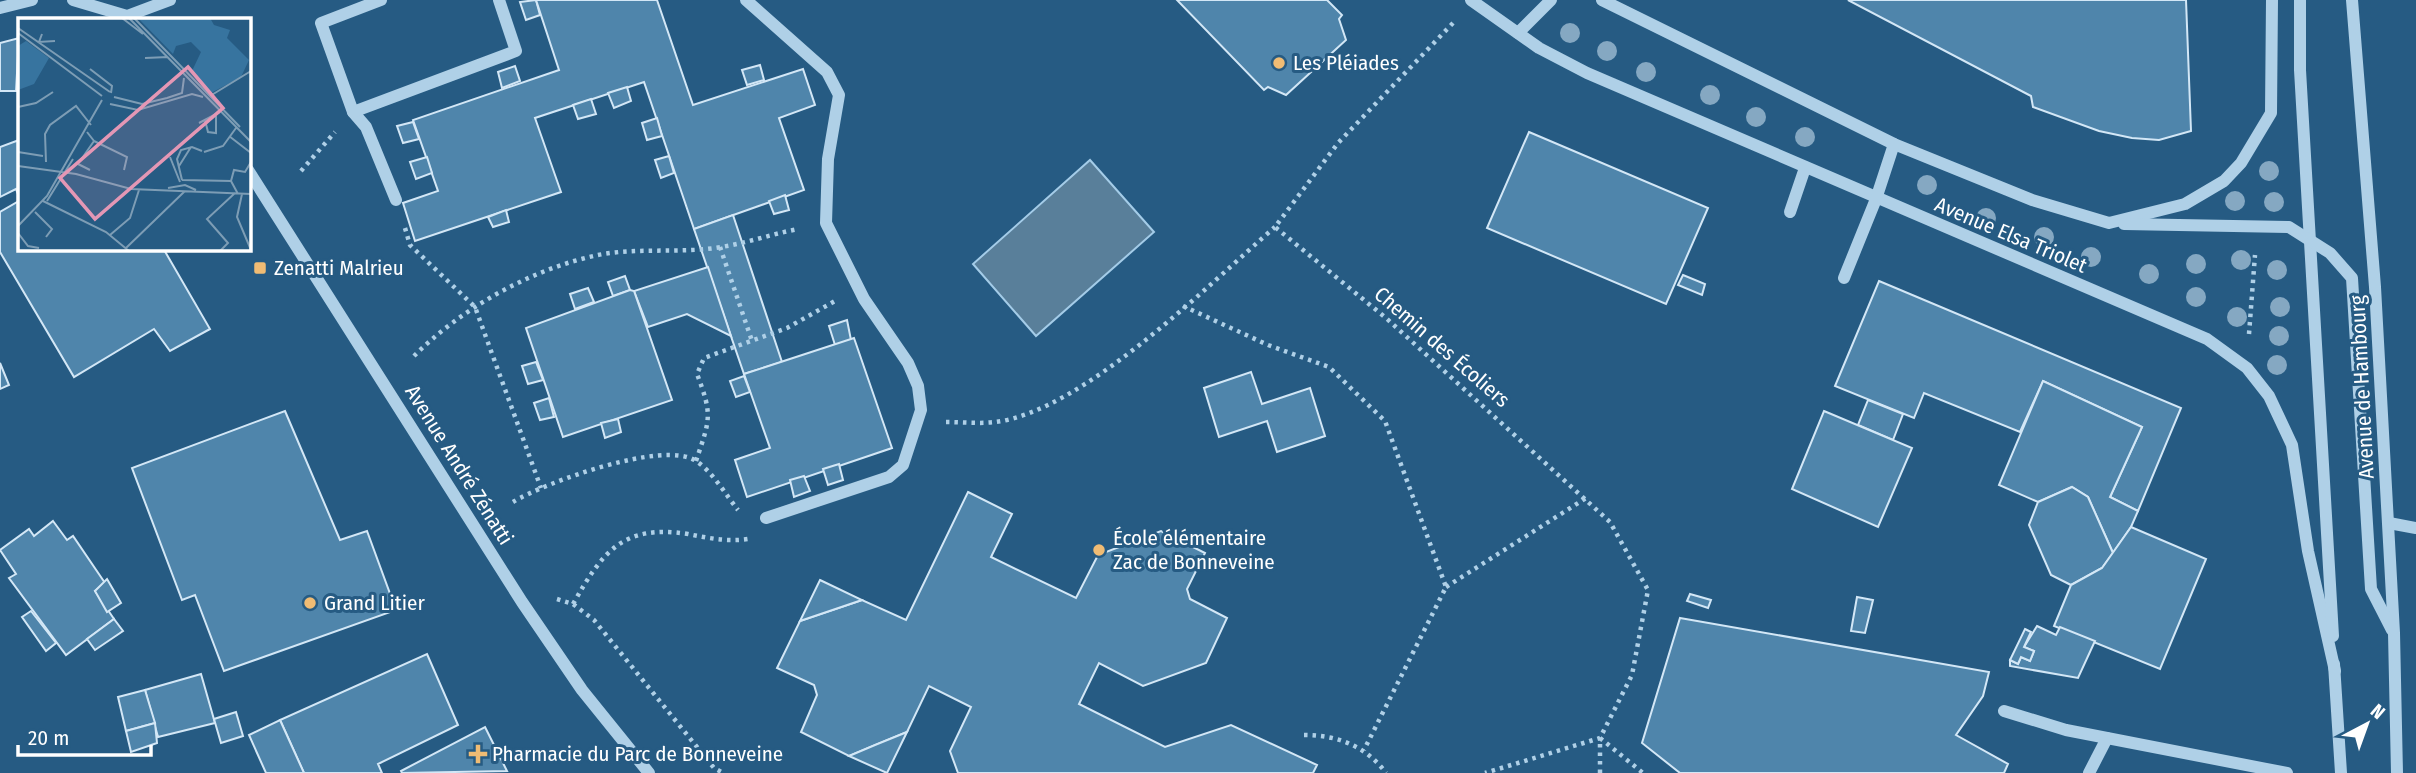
<svg xmlns="http://www.w3.org/2000/svg" width="2416" height="773" font-family="'Fira Sans Condensed',sans-serif">
<style>
.water{fill:#597f9a;stroke:#a4cce8;stroke-width:2}
.building{fill:#4f85ab;stroke:#d3e7f6;stroke-width:2}
.lines{fill:none;stroke-linecap:round;stroke-linejoin:round}
.path{stroke:#afd0e7;stroke-width:4.5;stroke-dasharray:3.5 5;stroke-linecap:butt}
.minor{stroke:#afd0e7;stroke-width:12}
.tree{fill:#85a8c2}
.poi-dot{fill:#f0bc74;stroke:#265b83;stroke-width:2.5}
.labels{text-anchor:middle;stroke-width:6;stroke-linejoin:round;paint-order:stroke}
.poi-label{font-size:21px;fill:#fff;stroke:#265b83;text-anchor:start}
.street-label{font-size:21px;fill:#fff;stroke:#265b83}
.inset-road{fill:none;stroke:#7d9db5;stroke-width:2}
.view{fill:#e497b5;fill-opacity:0.15;stroke:#e497b5;stroke-width:3.5}
.inset-edge{fill:none;stroke:#fff;stroke-width:3.5}
</style>
<rect width="100%" height="100%" fill="#265b83"/>
<path class="water" d="M 1090,160 L 1154,232 L 1036,336 L 973,264 Z"/>
<g class="building">
<path d="M 536,0 L 540,15 L 526,20 L 520,2 Z"/>
<path d="M 536,0 L 657,0 L 693,105 L 803,69 L 815,105 L 779,118 L 804,190 L 694,229 L 644,82 L 535,118 L 561,192 L 415,241 L 403,203 L 438,191 L 413,120 L 559,70 Z"/>
<path d="M 1177,0 L 1327,0 L 1342,15 L 1339,19 L 1346,40 L 1286,95 L 1268,87 L 1264,90 Z"/>
<path d="M 1848,0 L 2186,0 L 2191,131 L 2159,140 L 2132,138 L 2099,131 L 2033,107 L 2031,96 Z"/>
<path d="M 19,38 L 16,91 L 0,91 L 0,43 Z"/>
<path d="M 760,65 L 764,80 L 747,85 L 742,70 Z"/>
<path d="M 515,66 L 520,81 L 502,88 L 498,72 Z"/>
<path d="M 627,87 L 631,101 L 614,108 L 608,93 Z"/>
<path d="M 591,99 L 596,114 L 578,119 L 573,105 Z"/>
<path d="M 657,118 L 662,136 L 647,140 L 642,123 Z"/>
<path d="M 413,122 L 419,139 L 403,143 L 397,126 Z"/>
<path d="M 1529,132 L 1708,208 L 1666,304 L 1487,228 Z"/>
<path d="M 19,140 L 19,197 L 16,189 L 0,197 L 0,147 Z"/>
<path d="M 669,156 L 674,173 L 661,178 L 655,160 Z"/>
<path d="M 427,157 L 432,173 L 416,179 L 410,162 Z"/>
<path d="M 785,195 L 789,210 L 774,214 L 769,201 Z"/>
<path d="M 19,201 L 19,248 L 163,248 L 210,329 L 170,351 L 154,329 L 74,377 L 0,252 L 0,212 Z"/>
<path d="M 506,210 L 509,222 L 493,227 L 488,217 Z"/>
<path d="M 733,215 L 782,362 L 744,374 L 694,229 Z"/>
<path d="M 708,267 L 731,336 L 687,314 L 648,327 L 634,291 Z"/>
<path d="M 1683,275 L 1705,284 L 1702,295 L 1678,285 Z"/>
<path d="M 625,276 L 630,290 L 613,296 L 608,282 Z"/>
<path d="M 1879,281 L 2181,408 L 2138,511 L 2110,497 L 2142,427 L 2043,381 L 2020,432 L 1924,393 L 1914,418 L 1835,386 Z"/>
<path d="M 588,288 L 594,302 L 575,309 L 570,294 Z"/>
<path d="M 630,290 L 634,291 L 672,400 L 563,437 L 526,328 Z"/>
<path d="M 847,320 L 851,340 L 835,345 L 829,326 Z"/>
<path d="M 854,338 L 892,448 L 747,497 L 735,460 L 770,448 L 744,374 Z"/>
<path d="M 536,362 L 543,380 L 528,384 L 522,366 Z"/>
<path d="M 0,363 L 9,385 L 0,389 Z"/>
<path d="M 1251,372 L 1262,404 L 1310,388 L 1325,436 L 1277,452 L 1267,421 L 1219,437 L 1204,388 Z"/>
<path d="M 744,376 L 750,392 L 736,397 L 730,381 Z"/>
<path d="M 2043,381 L 2142,427 L 2110,497 L 2138,511 L 2131,527 L 2113,553 L 2088,497 L 2072,487 L 2038,502 L 1999,485 Z"/>
<path d="M 549,398 L 554,417 L 540,420 L 534,403 Z"/>
<path d="M 1868,400 L 1903,414 L 1893,440 L 1858,425 Z"/>
<path d="M 285,411 L 340,540 L 367,531 L 396,610 L 224,671 L 195,595 L 182,600 L 132,468 Z"/>
<path d="M 1824,411 L 1912,448 L 1878,527 L 1792,489 Z"/>
<path d="M 618,419 L 621,432 L 605,438 L 601,423 Z"/>
<path d="M 839,464 L 843,480 L 828,485 L 823,469 Z"/>
<path d="M 804,476 L 810,491 L 794,497 L 790,480 Z"/>
<path d="M 2072,487 L 2088,497 L 2113,553 L 2102,568 L 2071,585 L 2051,575 L 2029,525 L 2038,502 Z"/>
<path d="M 968,492 L 1012,514 L 991,557 L 1076,598 L 1098,555 L 1161,531 L 1205,553 L 1187,589 L 1190,599 L 1227,618 L 1206,663 L 1143,686 L 1099,663 L 1079,704 L 1165,747 L 1231,725 L 1317,765 L 1313,773 L 958,773 L 950,751 L 971,707 L 929,686 L 907,732 L 849,756 L 801,732 L 817,695 L 814,685 L 777,668 L 800,621 L 862,600 L 906,620 Z"/>
<path d="M 53,521 L 67,540 L 73,536 L 105,583 L 95,591 L 114,619 L 66,655 L 9,578 L 16,574 L 0,550 L 29,529 L 34,536 Z"/>
<path d="M 2131,527 L 2206,559 L 2160,669 L 2054,626 L 2071,585 L 2102,568 Z"/>
<path d="M 107,579 L 121,603 L 107,612 L 95,591 Z"/>
<path d="M 820,580 L 862,600 L 800,621 Z"/>
<path d="M 1690,594 L 1711,600 L 1708,608 L 1687,601 Z"/>
<path d="M 1857,597 L 1873,600 L 1865,633 L 1851,631 Z"/>
<path d="M 31,611 L 56,643 L 46,651 L 22,617 Z"/>
<path d="M 1680,618 L 1989,672 L 1983,696 L 1956,735 L 2008,764 L 2004,773 L 1680,773 L 1642,743 Z"/>
<path d="M 114,619 L 123,631 L 95,650 L 87,639 Z"/>
<path d="M 2037,626 L 2056,635 L 2060,627 L 2095,641 L 2078,678 L 2010,666 L 2010,660 L 2018,664 L 2021,657 L 2030,661 L 2034,651 L 2024,647 Z"/>
<path d="M 2025,629 L 2031,632 L 2024,647 L 2034,651 L 2030,661 L 2021,657 L 2018,664 L 2010,660 Z"/>
<path d="M 427,654 L 458,725 L 378,764 L 382,773 L 304,773 L 280,720 Z"/>
<path d="M 201,674 L 215,723 L 158,737 L 145,690 Z"/>
<path d="M 145,690 L 155,723 L 126,731 L 118,697 Z"/>
<path d="M 236,712 L 243,736 L 221,743 L 214,719 Z"/>
<path d="M 280,720 L 304,773 L 266,773 L 249,735 Z"/>
<path d="M 155,723 L 157,743 L 131,752 L 126,731 Z"/>
<path d="M 485,727 L 507,771 L 402,773 L 401,771 Z"/>
<path d="M 907,732 L 887,773 L 849,756 L 875,745 Z"/>
</g>
<g class="lines">
<g class="path">
<path d="M 1453,23 L 1338,143 L 1275,227 L 1386,318 L 1610,522 L 1648,590 L 1632,675 L 1600,738 L 1485,773"/>
<path d="M 301,171 L 335,132"/>
<path d="M 405,228 L 410,245 L 475,307 L 541,488"/>
<path d="M 720,247 L 752,341"/>
<path d="M 1183,306 L 1268,345 L 1329,367 L 1385,421 L 1446,587 L 1364,750"/>
<path d="M 2249,334 L 2255,255"/>
<path d="M 414,356 C 462,308 531,269 598,255 C 638,247 681,254 721,247 C 747,243 772,234 798,229"/>
<path d="M 946,422 C 962,422 979,424 995,422 C 1082,412 1208,285 1275,227"/>
<path d="M 696,461 C 710,419 713,416 697,374 L 704,358 L 787,328 L 835,301"/>
<path d="M 513,502 C 544,483 664,439 696,461 C 712,471 726,495 738,510"/>
<path d="M 1446,587 L 1586,498"/>
<path d="M 557,599 L 573,604 L 594,620 L 714,768 L 723,773"/>
<path d="M 573,604 C 603,551 623,524 688,534 C 708,538 727,542 748,539"/>
<path d="M 1304,735 C 1337,735 1366,746 1386,773"/>
<path d="M 1600,738 L 1643,773"/>
<path d="M 1600,773 L 1600,739"/>
</g>
<g class="minor">
<path d="M 73,0 L 127,16 L 170,0"/>
<path d="M 381,0 L 321,23 L 353,112 L 366,127 L 396,200"/>
<path d="M 746,0 L 827,72 L 839,95 L 828,159 L 826,223 L 864,299 L 908,363 L 918,386 L 921,410 L 903,465 L 889,477 L 766,518"/>
<path d="M 1471,0 L 1539,48 L 1587,73 L 2207,339 L 2247,368 L 2269,396 L 2292,445 L 2308,551 L 2335,671"/>
<path d="M 1602,0 L 1894,144 L 2032,200 L 2109,223 L 2185,204 L 2224,181 L 2241,163 L 2271,113 L 2272,0"/>
<path d="M 2300,0 L 2300,70 L 2333,636"/>
<path d="M 2352,0 L 2375,287 L 2394,633 L 2397,773"/>
<path d="M 0,8 L 32,0"/>
<path d="M 1518,33 L 1551,0"/>
<path d="M 353,112 L 516,51 L 499,0"/>
<path d="M 248,170 L 522,602 L 582,690 L 649,773"/>
<path d="M 1790,212 L 1805,168"/>
<path d="M 2124,224 L 2289,227 L 2330,253 L 2352,278 L 2371,589 L 2392,630"/>
<path d="M 1844,278 L 1876,199 L 1894,144"/>
<path d="M 2389,523 L 2416,528"/>
<path d="M 2334,664 L 2341,773"/>
<path d="M 2004,711 L 2066,730 L 2287,773"/>
<path d="M 2089,773 L 2107,738"/>
</g>
</g>
<g class="tree">
<circle cx="1570" cy="33" r="10"/>
<circle cx="1607" cy="51" r="10"/>
<circle cx="1646" cy="72" r="10"/>
<circle cx="1710" cy="95" r="10"/>
<circle cx="1756" cy="117" r="10"/>
<circle cx="1805" cy="137" r="10"/>
<circle cx="2269" cy="171" r="10"/>
<circle cx="1927" cy="185" r="10"/>
<circle cx="2235" cy="201" r="10"/>
<circle cx="2274" cy="202" r="10"/>
<circle cx="1986" cy="218" r="10"/>
<circle cx="2044" cy="237" r="10"/>
<circle cx="2091" cy="257" r="10"/>
<circle cx="2241" cy="260" r="10"/>
<circle cx="2196" cy="264" r="10"/>
<circle cx="2277" cy="270" r="10"/>
<circle cx="2149" cy="274" r="10"/>
<circle cx="2196" cy="297" r="10"/>
<circle cx="2280" cy="307" r="10"/>
<circle cx="2237" cy="317" r="10"/>
<circle cx="2279" cy="336" r="10"/>
<circle cx="2277" cy="365" r="10"/>
</g>
<g class="poi-dot">
<circle cx="1279" cy="63" r="7"/>
<rect x="253" y="261" width="14" height="14" rx="3.5"/>
<circle cx="1099" cy="550" r="7"/>
<circle cx="310" cy="603" r="7"/>
<path d="M474.5 743.5h7v7h7v7h-7v7h-7v-7h-7v-7h7z"/>
</g>
<g class="labels">
<g class="poi-label">
<text x="1293" y="70">Les Pléiades</text>
<text x="274" y="275">Zenatti Malrieu</text>
<text x="1113" y="545">École élémentaire<tspan x="1113" dy="24">Zac de Bonneveine</tspan></text>
<text x="324" y="610">Grand Litier</text>
<text x="492" y="761">Pharmacie du Parc de Bonneveine</text>
</g>
<g class="street-label">
<text transform="translate(2011 235) rotate(23)" y="7">Avenue Elsa Triolet</text>
<text transform="translate(1442 347) rotate(41)" y="7">Chemin des Écoliers</text>
<text transform="translate(2362 387) rotate(-93)" y="7">Avenue de Hambourg</text>
<text transform="translate(459 465) rotate(58)" y="7">Avenue André Zénatti</text>
</g>
</g>
<g transform="translate(18 18)">
<rect width="233" height="233" fill="#265b83"/>
<path d="M 120,0 L 192,0 L 196,7 L 212,12 L 209,20 L 231,42 L 223,59 L 193,75 L 174,53 L 183,34 L 173,24 L 158,28 L 155,36 ZM 8,23 L 31,40 L 16,66 L 0,72 L 0,28 Z" fill="#37749f"/>
<path class="inset-road" d="M 104,0 L 125,16M 111,0 L 233,124M 116,0 L 222,109M 0,10 L 92,74M 0,15 L 84,78M 24,16 L 21,24 L 37,23M 127,40 L 150,39M 72,51 L 94,68 L 93,75M 192,78 L 233,53M 96,79 L 124,86 L 149,80 L 164,75 L 166,60M 92,86 L 120,92 L 174,76 L 185,79M 0,89 L 18,85 L 35,74M 187,102 L 190,114 L 198,115 L 198,98M 181,105 L 202,94M 69,114 L 76,123 L 60,146 L 72,152M 211,118 L 233,135M 76,123 L 109,139 L 106,152M 0,134 L 25,138M 186,134 L 205,128 L 218,110M 152,139 L 162,164M 28,144 L 27,116 L 32,107 L 58,88 L 73,107M 0,148 L 58,156 L 113,171 L 233,176M 161,148 L 173,129M 164,162 L 213,163 L 220,176M 164,162 L 159,141 L 163,132 L 174,129 L 184,133M 213,163 L 216,152 L 227,154 L 233,144M 150,170 L 167,167 L 178,172M 224,176 L 219,199 L 233,232M 25,183 L 88,214 L 111,233M 29,183 L 55,141M 17,194 L 34,211 L 28,219M 0,208 L 29,178 L 84,82M 0,215 L 10,228 L 21,230M 92,217 L 112,200 L 121,172M 108,230 L 167,173M 202,233 L 210,225 L 189,201 L 217,175"/>
<path class="view" d="M 170,49 L 205,90 L 77,201 L 42,160 Z"/>
<rect width="233" height="233" class="inset-edge"/>
</g>
<g transform="translate(2367 724) rotate(41)" stroke="#265b83" stroke-width="5" paint-order="stroke">
<path d="M0-5L12 26L0 18L-12 26Z" fill="#ffffff"/>
<text y="-10" font-size="19" font-weight="bold" text-anchor="middle" fill="#ffffff">N</text>
</g>
<path d="M18 745v10h133v-10" fill="none" stroke="#ffffff" stroke-width="3.5"/>
<text x="28" y="745" font-size="21" fill="#ffffff" stroke="#265b83" stroke-width="5" paint-order="stroke">20 m</text>
</svg>
